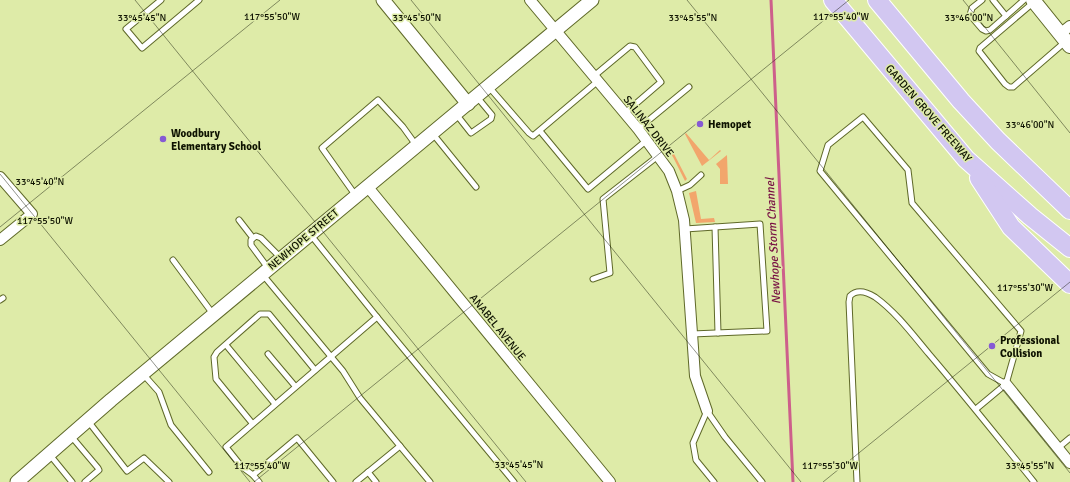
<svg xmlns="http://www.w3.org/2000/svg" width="1070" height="482" font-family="Signika,sans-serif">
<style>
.green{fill:#f2a66c}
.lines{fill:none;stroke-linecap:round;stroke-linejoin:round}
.stream{stroke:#cd5f8b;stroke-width:3}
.service-casing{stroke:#5f6929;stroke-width:7}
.minor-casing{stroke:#5f6929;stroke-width:12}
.tertiary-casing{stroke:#5f6929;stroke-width:15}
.secondary-casing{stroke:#5f6929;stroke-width:16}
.motorway-casing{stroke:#fff;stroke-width:20}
.service{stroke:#fff;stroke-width:5}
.minor{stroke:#fff;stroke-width:10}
.tertiary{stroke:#fff;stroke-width:13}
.secondary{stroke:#fff;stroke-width:14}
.motorway{stroke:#d2c7f1;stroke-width:18}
.ticks{fill:none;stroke:#0e1200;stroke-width:1;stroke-opacity:0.45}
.poi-dot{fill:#865ad4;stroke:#deeba8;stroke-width:1.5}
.labels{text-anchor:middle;stroke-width:3;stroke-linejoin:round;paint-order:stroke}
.street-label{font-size:11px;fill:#0e1200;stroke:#deeba8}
.poi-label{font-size:11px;font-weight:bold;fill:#0e1200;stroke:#deeba8;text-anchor:start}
.water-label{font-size:12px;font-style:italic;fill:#771043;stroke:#deeba8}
.ticks-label{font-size:10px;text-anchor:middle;fill:#0e1200;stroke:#deeba8;stroke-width:3;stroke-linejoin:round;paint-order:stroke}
</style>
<rect width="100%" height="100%" fill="#deeba8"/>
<g class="green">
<path d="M 657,130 L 672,150 L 687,179 L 685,181 L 673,157 L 654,131 Z"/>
<path d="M 686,133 L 709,160 L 720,150 L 721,151 L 702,166 L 685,134 Z"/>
<path d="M 727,155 L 728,184 L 720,184 L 720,169 L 716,164 Z"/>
<path d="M 696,191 L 701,219 L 714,218 L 715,222 L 696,223 L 689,193 Z"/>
</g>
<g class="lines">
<path class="stream" d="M 771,0 L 793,482"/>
<defs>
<g id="service">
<path d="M 161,0 L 126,29 L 142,48 L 199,0"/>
<path d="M 982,0 L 972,8 L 970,15 L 982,29 L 986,31 L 990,30 L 1024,0"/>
<path d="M 993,0 L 1006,16"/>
<path d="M 1034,2 L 980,48 L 979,51 L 1005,84 L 1009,87 L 1013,87 L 1065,42"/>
<path d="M 594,76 L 630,46 L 635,47 L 661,82 L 625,113"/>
<path d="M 489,87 L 529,133 L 533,136 L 598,81"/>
<path d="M 456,114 L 471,133 L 491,119 L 492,115 L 477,97"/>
<path d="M 638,129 L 689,87"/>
<path d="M 540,131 L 588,189 L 647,140"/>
<path d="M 433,134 L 476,187"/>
<path d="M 677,191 L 690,185 L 701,175"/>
<path d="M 356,196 L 322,148 L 378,100 L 403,127 L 416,145"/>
<path d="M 239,220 L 253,238"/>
<path d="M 715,227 L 718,333"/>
<path d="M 685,229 L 760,224 L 767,331 L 692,334"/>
<path d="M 173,260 L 213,314"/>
<path d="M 268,268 L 251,245 L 251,240 L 256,236 L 261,238 L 281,258"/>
<path d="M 263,275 L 343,371 L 360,398 L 430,482"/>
<path d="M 593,279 L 610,273 L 603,199 L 658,156"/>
<path d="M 0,300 L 3,298"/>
<path d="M 377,317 L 514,482"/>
<path d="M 226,345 L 275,404"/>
<path d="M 268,354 L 295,386"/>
<path d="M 143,374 L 159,392 L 171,425 L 209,472"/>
<path d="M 976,409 L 1006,384 L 1021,331 L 912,203 L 908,170 L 863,117 L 828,145 L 820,171 L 988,374 L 1006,384"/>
<path d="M 707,411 L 725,437 L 762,482"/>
<path d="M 707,411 L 693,443 L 696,460 L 714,482"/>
<path d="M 88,421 L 127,471 L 144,458 L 169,482"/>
<path d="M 252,423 L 216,379 L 214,357 L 217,352 L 260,314 L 269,314 L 315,370"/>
<path d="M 71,436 L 98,468 L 99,470 L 85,482"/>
<path d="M 1058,448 L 1070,438"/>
<path d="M 50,455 L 72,482"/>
<path d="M 368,472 L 376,482"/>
<path d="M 253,475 L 297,438 L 333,482"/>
<path d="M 259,482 L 253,475 L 242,467 L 226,447 L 377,317 L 310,234"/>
<path d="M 356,482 L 400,446"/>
<path d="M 857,482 L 849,302 L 850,296 C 857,289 867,292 875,297 C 896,312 913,335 929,354 C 965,396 999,439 1034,482"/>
</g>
<g id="minor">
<path d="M 530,0 L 638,129 L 669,171 L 677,191 L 684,220 L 695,376 L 707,411"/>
<path d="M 1060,34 L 1070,26"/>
<path d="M 0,177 L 32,214 L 0,240"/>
<path d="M 367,186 L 610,482"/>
<path d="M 1006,384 L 1070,463"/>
</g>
<g id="tertiary">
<path d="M 383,0 L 468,104"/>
<path d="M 17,482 L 111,400 L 592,0"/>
</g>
<path id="secondary" d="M 1033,0 L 1070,46"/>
<g id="motorway">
<path d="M 833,0 L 966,159 L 1030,216 L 1070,248"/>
<path d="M 877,0 L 961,101 L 998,141 L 1070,210"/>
<path d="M 979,178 L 1011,227 L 1070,284"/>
</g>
</defs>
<use href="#service" class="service-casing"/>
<use href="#minor" class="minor-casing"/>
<use href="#tertiary" class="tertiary-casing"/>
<use href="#secondary" class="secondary-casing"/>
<use href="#motorway" class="motorway-casing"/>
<use href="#service" class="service"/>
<use href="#minor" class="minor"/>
<use href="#tertiary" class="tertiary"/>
<use href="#secondary" class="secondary"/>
<use href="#motorway" class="motorway"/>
</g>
<path class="ticks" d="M 135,0 L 526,482M 411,0 L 801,482M 687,0 L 1070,473M 963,0 L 1070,133M 0,174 L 250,482M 0,227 L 280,0M 254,482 L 849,0M 823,482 L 1070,282"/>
<g class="poi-dot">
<circle cx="700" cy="124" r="4"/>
<circle cx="163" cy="139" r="4"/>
<circle cx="992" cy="346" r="4"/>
</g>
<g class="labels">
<g class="street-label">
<text transform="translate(929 113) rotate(49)" y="4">GARDEN GROVE FREEWAY</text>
<text transform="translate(649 126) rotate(52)" y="4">SALINAZ DRIVE</text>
<text transform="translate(303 239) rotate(-40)" y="4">NEWHOPE STREET</text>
<text transform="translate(498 327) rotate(51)" y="4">ANABEL AVENUE</text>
</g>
<g class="poi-label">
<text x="708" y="128">Hemopet</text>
<text x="171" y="137">Woodbury<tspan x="171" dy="13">Elementary School</tspan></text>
<text x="1000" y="344">Professional<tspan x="1000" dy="13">Collision</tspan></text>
</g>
<g class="water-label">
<text transform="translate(773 241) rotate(-93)" y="4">Newhope Storm Channel</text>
</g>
</g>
<g class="ticks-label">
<text x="841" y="20">117°55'40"W</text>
<text x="272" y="20">117°55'50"W</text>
<text x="142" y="21">33°45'45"N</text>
<text x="417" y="21">33°45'50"N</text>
<text x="693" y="21">33°45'55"N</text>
<text x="969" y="21">33°46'00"N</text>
<text x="1030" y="128">33°46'00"N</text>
<text x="40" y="185">33°45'40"N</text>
<text x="45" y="224">117°55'50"W</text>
<text x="1025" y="291">117°55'30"W</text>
<text x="519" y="468">33°45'45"N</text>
<text x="1030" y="469">33°45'55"N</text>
<text x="262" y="469">117°55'40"W</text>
<text x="830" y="469">117°55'30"W</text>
</g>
</svg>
